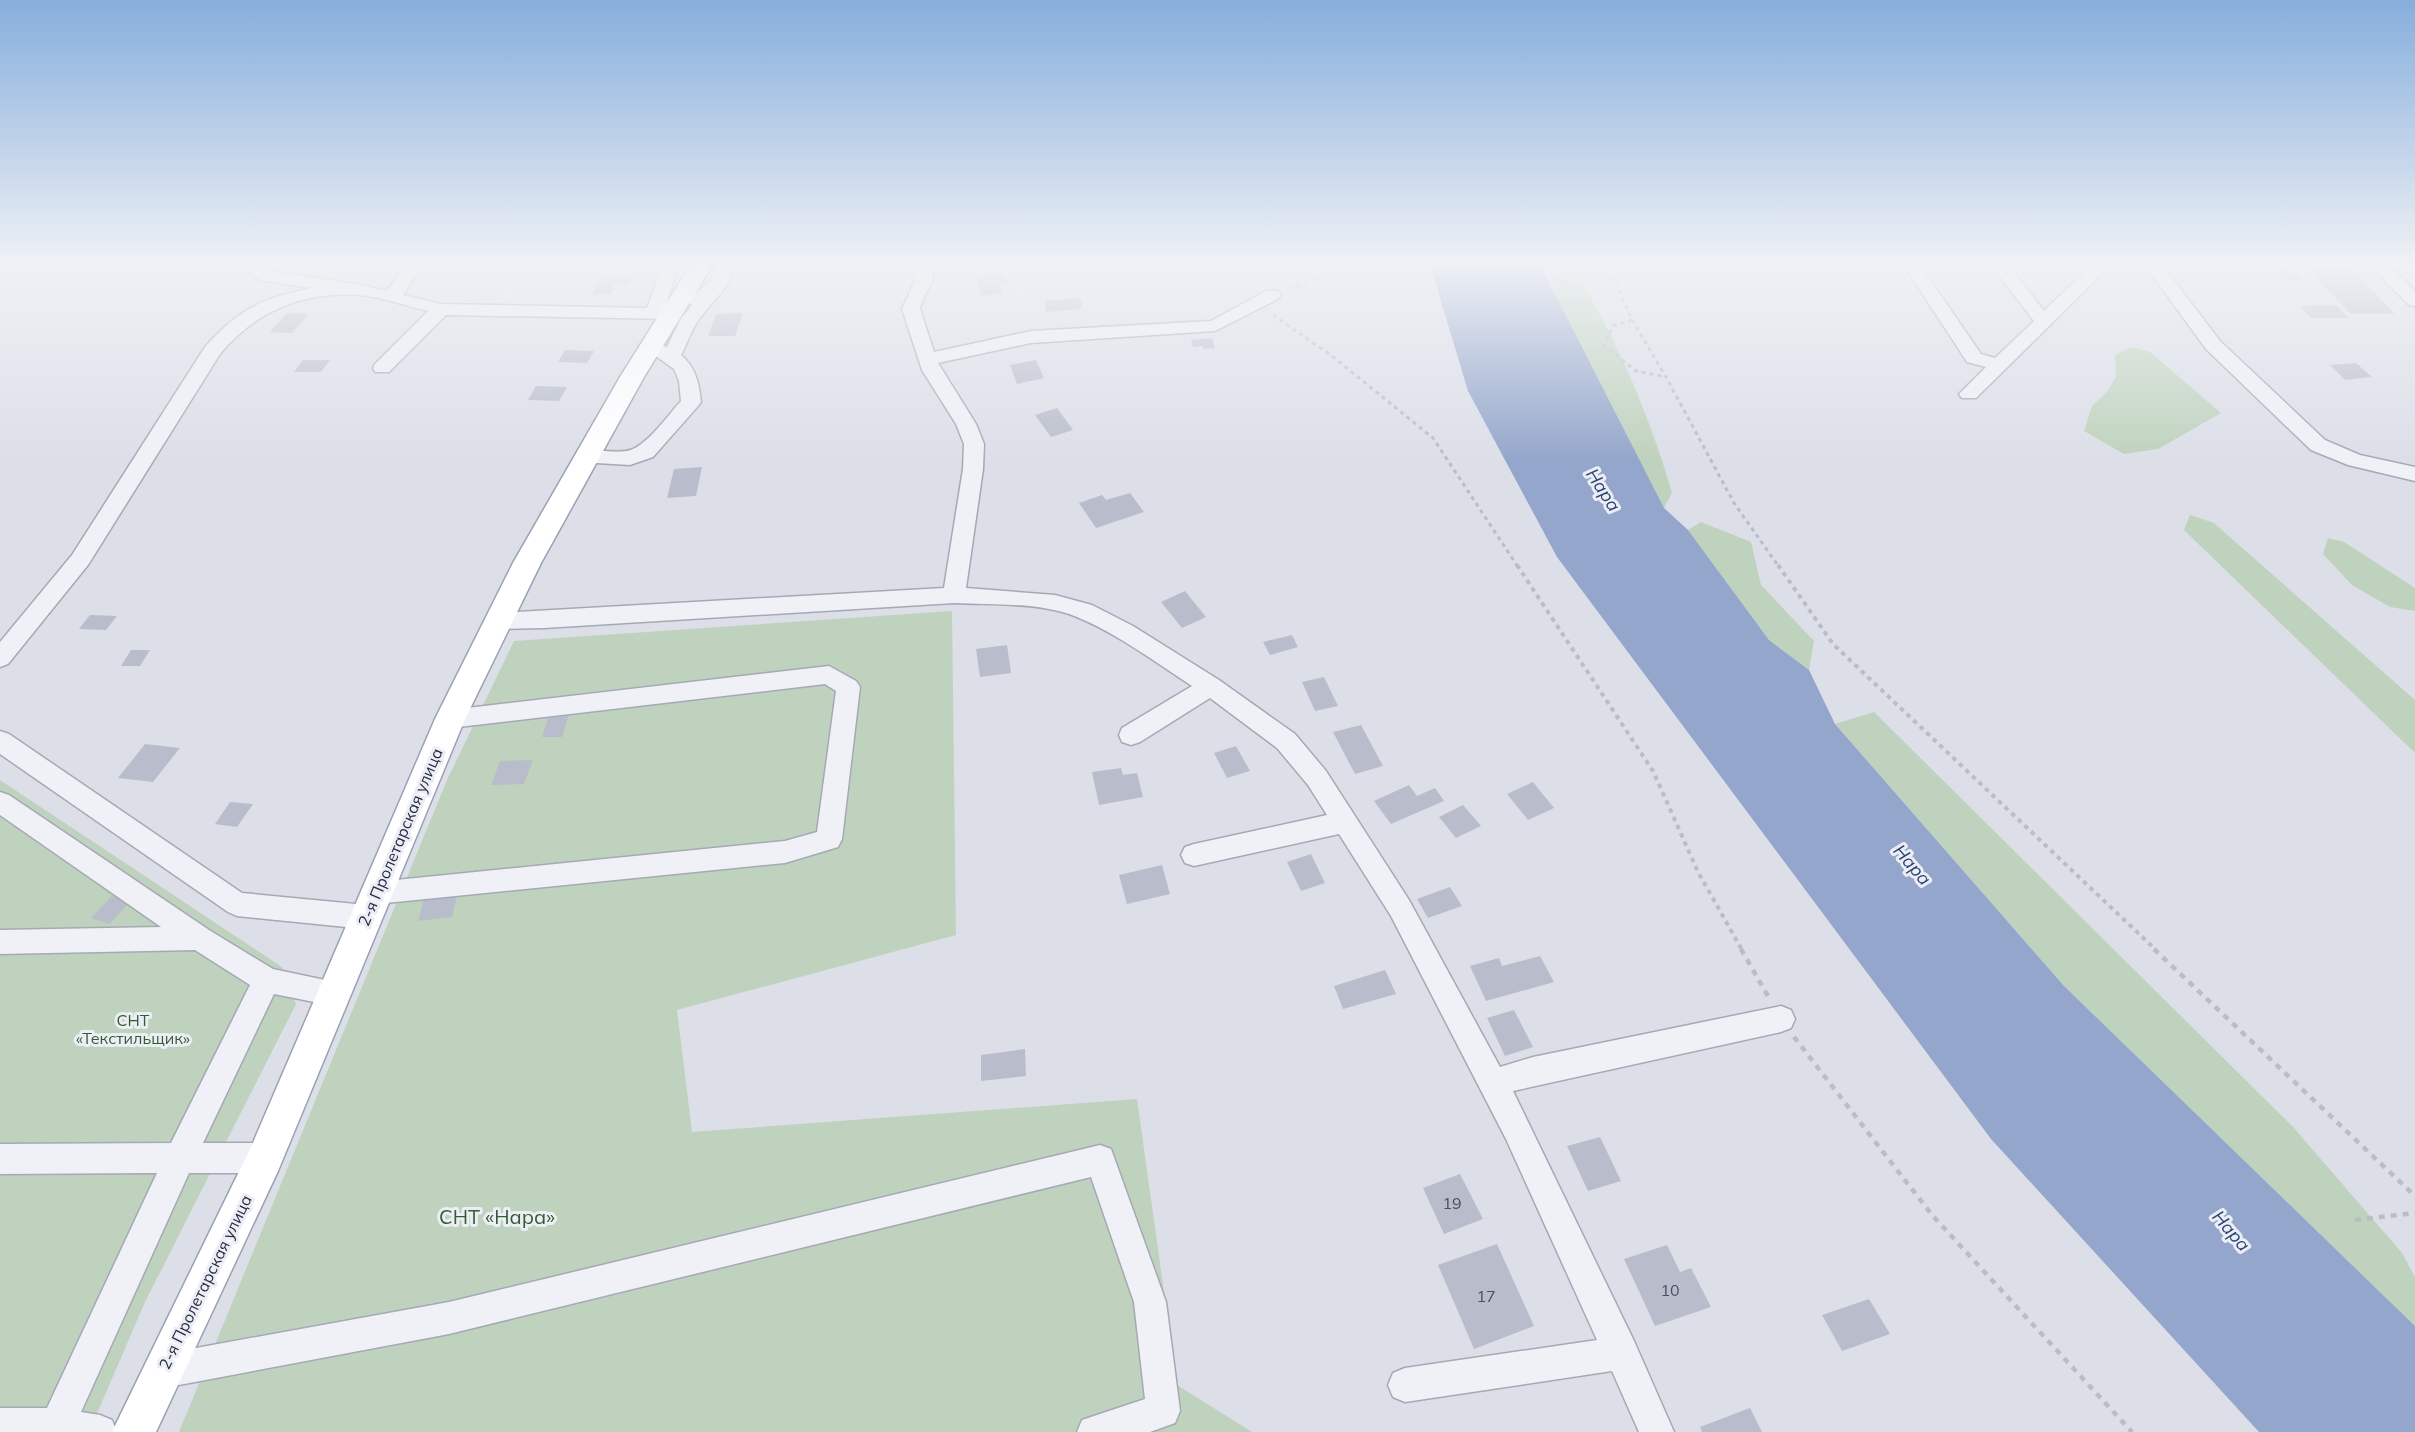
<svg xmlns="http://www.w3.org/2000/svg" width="2415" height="1432" font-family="Mulish,sans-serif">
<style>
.green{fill:#bfd2bd}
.water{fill:#94a6cb}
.building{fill:#b9bdcb}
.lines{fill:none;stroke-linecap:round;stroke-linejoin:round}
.minor-casing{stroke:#a5a9b5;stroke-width:3}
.major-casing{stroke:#9ba1b4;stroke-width:3}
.path-far2{stroke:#babdc6;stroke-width:3;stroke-dasharray:4 4;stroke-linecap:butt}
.path-far1{stroke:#babdc6;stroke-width:4;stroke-dasharray:4.5 4.5;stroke-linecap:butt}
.path{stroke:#babdc6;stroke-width:4.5;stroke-dasharray:6 6;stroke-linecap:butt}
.minor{fill:#eff1f6;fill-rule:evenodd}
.major{fill:#fff;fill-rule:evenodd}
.labels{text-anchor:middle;stroke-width:6;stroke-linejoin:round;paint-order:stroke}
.street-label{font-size:16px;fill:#252a3f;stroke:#eceef5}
.park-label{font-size:16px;fill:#335c31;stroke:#eceef5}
.near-number-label{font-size:16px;fill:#4a4f62}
.water-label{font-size:18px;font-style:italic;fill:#2c4276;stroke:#eceef5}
.near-park-label{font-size:20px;fill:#335c31;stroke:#eceef5}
</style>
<rect width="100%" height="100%" fill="#dcdfe8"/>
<g class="green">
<path d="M 1552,278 L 1583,284 C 1621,349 1651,420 1672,493 L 1664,508 L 1554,297 Z"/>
<path d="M 2131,347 L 2150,352 L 2221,413 L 2158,449 L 2124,454 L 2084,431 L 2092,406 L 2106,393 L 2116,377 L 2115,355 Z"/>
<path d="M 2190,515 L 2214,523 L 2415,700 L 2415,753 L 2184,530 Z"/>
<path d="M 1701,522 L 1751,542 L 1761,585 L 1814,641 L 1809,670 L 1769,640 L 1688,530 Z"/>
<path d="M 2328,538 L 2344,542 L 2415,588 L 2415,611 L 2390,607 L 2352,585 L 2323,554 Z"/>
<path d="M 952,611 L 956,935 L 677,1010 L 692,1132 L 1137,1099 L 1177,1385 L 1252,1432 L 179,1432 L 447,780 L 514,641 Z"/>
<path d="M 1874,712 L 2293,1127 L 2402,1253 L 2415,1277 L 2415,1326 L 2064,986 L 1835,724 Z"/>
<path d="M 0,780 L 282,967 L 296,1004 L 145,1302 L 89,1432 L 0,1432 Z"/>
</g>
<path class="water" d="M 1429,261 L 1538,261 L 1664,508 L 1688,530 L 1769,640 L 1809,670 L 1835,724 L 2064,986 L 2415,1326 L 2415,1432 L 2259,1432 L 1991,1139 L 1557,557 L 1468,391 Z"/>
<g class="building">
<path d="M 2307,268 L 2350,268 L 2395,314 L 2351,314 Z"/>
<path d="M 2293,270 L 2304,280 L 2283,281 L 2272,271 Z"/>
<path d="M 1004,273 L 1007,283 L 999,283 L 1002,294 L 981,296 L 977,276 Z"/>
<path d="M 631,275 L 629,283 L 615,284 L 611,294 L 592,295 L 599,277 Z"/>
<path d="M 1081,298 L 1082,309 L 1046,312 L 1045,301 Z"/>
<path d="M 2336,305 L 2348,318 L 2311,318 L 2300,306 Z"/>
<path d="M 287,313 L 309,314 L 292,333 L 270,332 Z"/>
<path d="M 743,313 L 735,336 L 708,336 L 716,314 Z"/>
<path d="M 1212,338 L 1215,348 L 1204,349 L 1202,346 L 1193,347 L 1191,340 Z"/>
<path d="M 565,350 L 594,351 L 587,363 L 558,362 Z"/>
<path d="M 303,360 L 330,360 L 321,372 L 294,372 Z"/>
<path d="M 1036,360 L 1044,378 L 1017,384 L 1010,365 Z"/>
<path d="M 2356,363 L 2372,377 L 2345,380 L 2330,365 Z"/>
<path d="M 536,386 L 567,387 L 559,401 L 528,400 Z"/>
<path d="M 1057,408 L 1073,430 L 1051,437 L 1035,415 Z"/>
<path d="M 702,467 L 696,496 L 667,498 L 674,469 Z"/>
<path d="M 1130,493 L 1144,512 L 1096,528 L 1079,503 L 1102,495 L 1106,500 Z"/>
<path d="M 1185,591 L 1206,617 L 1182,628 L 1161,602 Z"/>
<path d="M 90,615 L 117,616 L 106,630 L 79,629 Z"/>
<path d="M 1292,635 L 1298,647 L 1270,655 L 1263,642 Z"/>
<path d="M 1007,645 L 1011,673 L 980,677 L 976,649 Z"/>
<path d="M 131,650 L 150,650 L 140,666 L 121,666 Z"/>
<path d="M 1324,677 L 1338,706 L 1315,711 L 1302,682 Z"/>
<path d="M 570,711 L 562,737 L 542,737 L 550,712 Z"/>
<path d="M 1361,725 L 1383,766 L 1355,774 L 1333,732 Z"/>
<path d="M 145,744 L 180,748 L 153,782 L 118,778 Z"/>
<path d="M 1236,746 L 1250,771 L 1227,778 L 1214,753 Z"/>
<path d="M 533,760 L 524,784 L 491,785 L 500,761 Z"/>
<path d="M 1121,768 L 1123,775 L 1137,773 L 1143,797 L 1099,805 L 1092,772 Z"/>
<path d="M 1533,782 L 1554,808 L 1528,820 L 1507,794 Z"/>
<path d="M 1409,785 L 1417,796 L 1435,788 L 1444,801 L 1391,824 L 1374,801 Z"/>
<path d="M 230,802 L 253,804 L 237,827 L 215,824 Z"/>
<path d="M 1463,805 L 1481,826 L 1456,838 L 1439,817 Z"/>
<path d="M 1311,854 L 1325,883 L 1301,891 L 1287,862 Z"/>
<path d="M 1162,865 L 1170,894 L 1127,904 L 1119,875 Z"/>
<path d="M 1450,887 L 1462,906 L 1428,918 L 1417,899 Z"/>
<path d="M 458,892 L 452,917 L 418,921 L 425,896 Z"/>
<path d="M 112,896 L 130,902 L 109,924 L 91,918 Z"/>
<path d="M 1540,956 L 1554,982 L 1486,1001 L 1470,966 L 1499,958 L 1502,966 Z"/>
<path d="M 1385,970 L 1396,994 L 1343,1009 L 1334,986 Z"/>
<path d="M 1514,1010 L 1533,1047 L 1505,1056 L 1487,1018 Z"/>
<path d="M 1025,1049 L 1026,1076 L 981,1081 L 981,1055 Z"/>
<path d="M 1600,1137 L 1621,1181 L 1588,1191 L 1567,1146 Z"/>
<path d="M 1460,1174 L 1483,1219 L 1444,1234 L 1423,1188 Z"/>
<path d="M 1497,1244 L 1534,1326 L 1474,1349 L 1438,1265 Z"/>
<path d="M 1667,1245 L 1680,1272 L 1691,1268 L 1711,1307 L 1655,1326 L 1624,1259 Z"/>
<path d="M 1869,1299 L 1890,1334 L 1842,1351 L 1822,1315 Z"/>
<path d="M 1750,1408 L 1762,1432 L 1702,1432 L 1700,1427 Z"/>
</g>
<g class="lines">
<defs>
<g id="minor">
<path d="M 230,261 L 251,261 L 271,271 L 361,285 L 387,291 L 409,261 L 425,261 L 403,295 L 441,304 L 647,308 L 664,261 L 680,261 L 665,308 L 679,310 L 682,314 L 679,318 L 673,319 L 446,315 L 389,372 L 375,372 L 373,368 L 375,364 L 428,311 C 406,306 383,297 360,295 C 302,291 256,311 220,354 L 88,565 L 8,664 L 0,667 L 0,642 L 72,555 L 205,347 C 239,309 262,298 312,288 L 260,280 Z"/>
<path d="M 718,261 L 734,261 C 735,285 711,301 698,321 C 691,331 687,344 681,355 C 696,368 699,383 701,402 L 698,406 L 653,457 L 630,465 L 579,462 L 576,457 L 579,452 C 594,448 610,453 626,451 C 644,450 669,414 681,401 L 679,381 L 674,369 L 643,347 L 645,343 L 652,341 L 667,347 L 680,320 L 692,305 L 686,300 L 710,282 Z"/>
<path d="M 914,261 L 931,261 C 938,285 924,289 920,309 L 934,352 L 1031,331 L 1211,321 L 1266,291 L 1278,291 L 1281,295 L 1278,299 L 1215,331 L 1031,343 L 938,363 L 976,424 L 984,444 L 983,469 L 966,588 L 1055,595 L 1092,605 L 1133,626 L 1219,680 L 1295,734 L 1326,771 L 1409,900 L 1500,1067 L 1533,1057 L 1781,1006 L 1791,1010 L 1795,1019 L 1791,1028 L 1781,1032 L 1513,1091 L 1634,1341 L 1674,1432 L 1639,1432 L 1612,1371 L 1405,1402 L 1393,1397 L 1388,1385 L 1393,1373 L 1405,1368 L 1597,1340 L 1506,1139 L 1391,916 L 1339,834 L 1194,866 L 1185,863 L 1181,855 L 1185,847 L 1194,844 L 1327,815 L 1308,785 L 1277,748 L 1210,698 L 1140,742 L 1131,745 L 1122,742 L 1119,735 L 1122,728 L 1192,686 C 1155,662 1118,634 1077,617 C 1040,602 994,605 954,603 L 544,628 L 499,629 L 491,627 L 488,621 L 491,615 L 499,613 L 944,588 L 963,469 L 964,444 L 956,424 L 922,370 L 902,309 L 915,281 Z"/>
<path d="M 1901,261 L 1917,261 L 1981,354 L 1995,358 L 2034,321 L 1988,261 L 2005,261 L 2044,311 L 2096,261 L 2115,261 L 1976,398 L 1962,398 L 1959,394 L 1986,367 L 1967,362 Z"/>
<path d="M 2142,261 L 2159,261 L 2220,341 L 2325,440 L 2360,455 L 2415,467 L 2415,481 L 2348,465 L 2311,450 L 2206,349 Z"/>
<path d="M 2365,261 L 2415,263 L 2415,273 L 2392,269 L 2415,291 L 2415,306 L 2409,305 Z"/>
<path d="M 829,666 L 856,681 L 860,687 L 842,839 L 838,847 L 785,863 L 376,904 L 367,901 L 363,893 L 367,885 L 376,882 L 785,841 L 817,832 L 836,691 L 825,684 L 450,728 L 441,726 L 438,719 L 441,712 L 450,710 Z"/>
<path d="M 0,731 L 9,734 L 242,893 L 366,905 L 376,909 L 379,917 L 376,925 L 366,929 L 237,916 L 228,912 L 0,754 Z"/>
<path d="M 0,792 L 9,795 L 209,930 L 273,969 L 344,984 L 348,993 L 344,1002 L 334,1006 L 274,994 L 203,1143 L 265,1143 L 276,1147 L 280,1158 L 276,1169 L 265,1173 L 189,1173 L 81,1412 L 100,1415 L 112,1420 L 117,1432 L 0,1432 L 0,1408 L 47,1408 L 157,1173 L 0,1174 L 0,1144 L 171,1143 L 250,985 L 195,950 L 0,954 L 0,930 L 161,927 L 0,815 Z"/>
<path d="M 1100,1145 L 1111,1149 L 1166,1302 L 1180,1411 L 1175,1423 L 1150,1432 L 1077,1432 L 1082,1420 L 1145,1399 L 1134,1302 L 1091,1177 L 449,1334 L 163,1388 L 151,1383 L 146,1371 L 151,1359 L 163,1354 L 449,1302 Z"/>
</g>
<path id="major" d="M 693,261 L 715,261 L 644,377 L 541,563 L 465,719 L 278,1171 L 156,1432 L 112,1432 L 252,1145 L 435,719 L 513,563 L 620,377 Z"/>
</defs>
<use href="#minor" class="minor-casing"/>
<use href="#major" class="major-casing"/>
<g class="path-far2">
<path d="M 1607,261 L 1632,320 L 1666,377 L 1734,503 L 1779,567"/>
<path d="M 1289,289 L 1337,271 L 1333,261"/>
<path d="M 1273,315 L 1332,356 L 1433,438 L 1518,567"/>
<path d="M 1632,320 L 1613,326 L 1604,345 L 1636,371 L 1666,377"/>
</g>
<g class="path-far1">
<path d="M 1517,565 L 1653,771 L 1698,872 L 1742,950"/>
<path d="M 1778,565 L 1833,644 L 2156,950"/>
</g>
<g class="path">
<path d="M 1741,949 L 1769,998"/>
<path d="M 2154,949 L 2415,1196"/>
<path d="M 1794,1037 L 1932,1215 L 2132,1432"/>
<path d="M 2355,1220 L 2415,1213"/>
</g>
<use href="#minor" class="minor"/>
<use href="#major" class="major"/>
</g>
<linearGradient id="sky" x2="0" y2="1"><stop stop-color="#86aedc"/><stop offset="0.57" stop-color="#eff1f5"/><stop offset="1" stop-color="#eff1f5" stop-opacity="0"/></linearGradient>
<rect width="2415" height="461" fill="url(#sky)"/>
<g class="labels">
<g class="street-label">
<text transform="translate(400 837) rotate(-67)" y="6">2-я Пролетарская улица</text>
<text transform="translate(205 1282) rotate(-64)" y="6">2-я Пролетарская улица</text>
</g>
<g class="park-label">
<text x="133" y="1026">СНТ<tspan x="133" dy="18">«Текстильщик»</tspan></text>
</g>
<g class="near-number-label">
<text x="1452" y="1209">19</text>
<text x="1670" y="1296">10</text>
<text x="1486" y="1302">17</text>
</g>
<g class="water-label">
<text transform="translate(1603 490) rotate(57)" y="6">Нара</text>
<text transform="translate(1912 865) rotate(49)" y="6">Нара</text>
<text transform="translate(2231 1231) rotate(49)" y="6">Нара</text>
</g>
<g class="near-park-label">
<text x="497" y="1224">СНТ «Нара»</text>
</g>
</g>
</svg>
